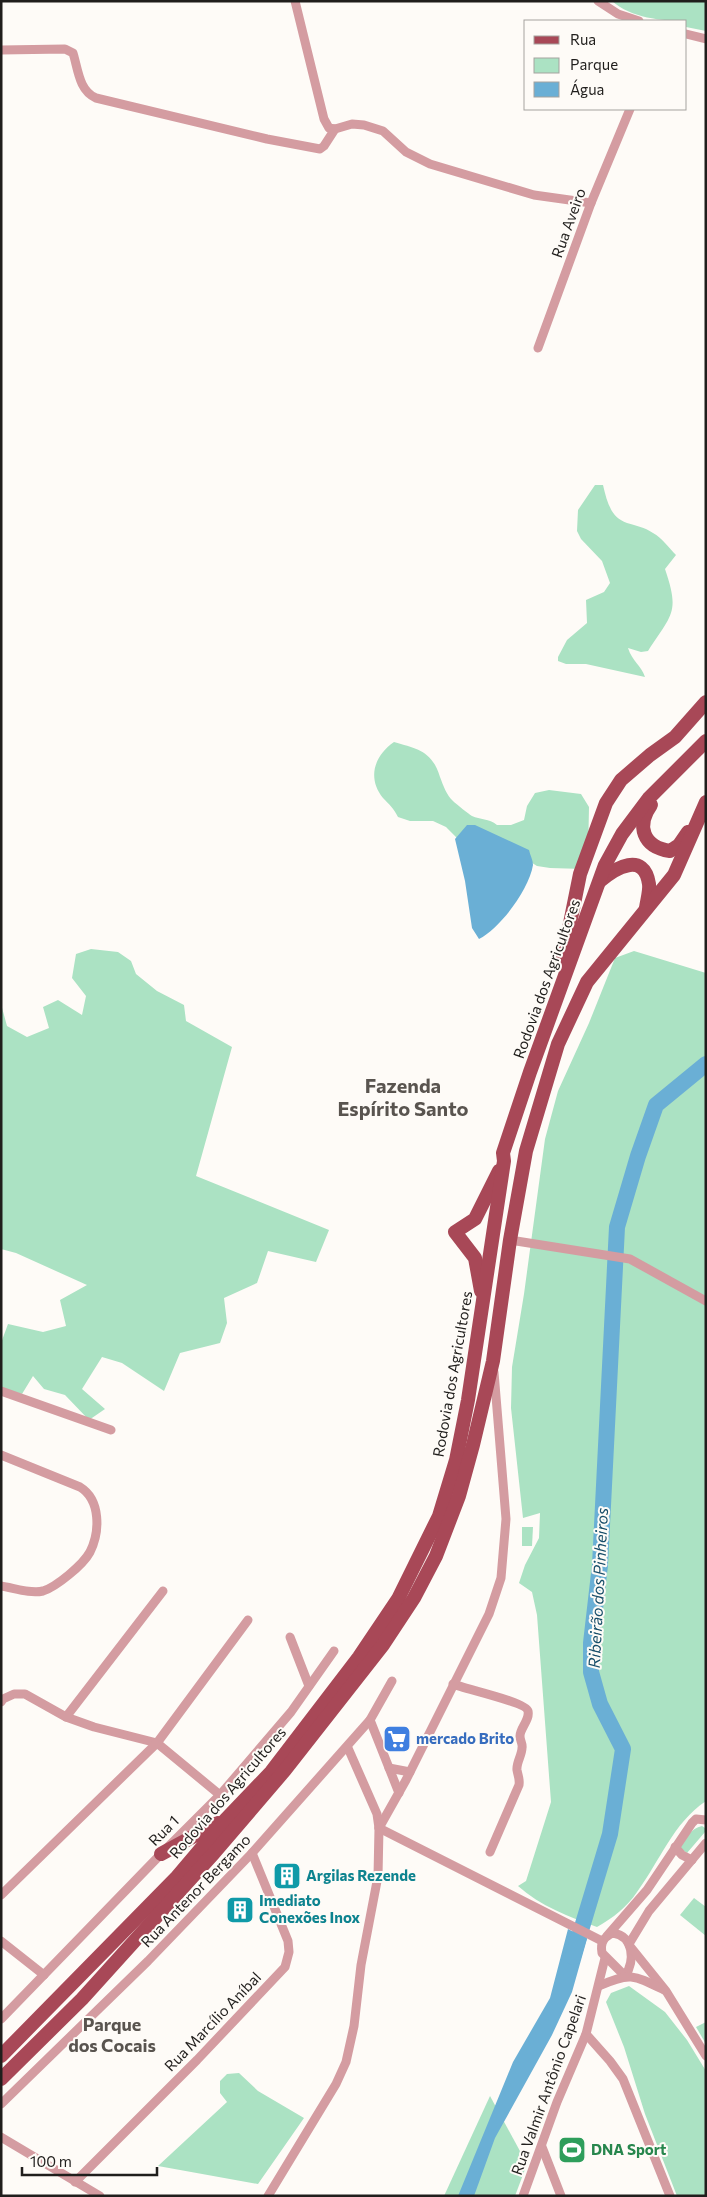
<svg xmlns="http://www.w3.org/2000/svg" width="707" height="2197" font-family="Commissioner,sans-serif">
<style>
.green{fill:#abe2c3}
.water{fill:#6aafd5}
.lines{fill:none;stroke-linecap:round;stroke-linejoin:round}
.river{stroke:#6aafd5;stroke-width:16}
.minor{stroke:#d49ca1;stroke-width:9}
.primary{stroke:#a84857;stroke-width:14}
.labels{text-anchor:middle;stroke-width:4;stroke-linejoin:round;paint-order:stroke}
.street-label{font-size:15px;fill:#201e1c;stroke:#fefbf7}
.shop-label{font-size:15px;font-weight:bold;fill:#366cbe;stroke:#fefbf7;text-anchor:start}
.culture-label{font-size:15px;font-weight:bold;fill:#0d838f;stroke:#fefbf7;text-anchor:start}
.leisure-label{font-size:15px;font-weight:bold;fill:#27864d;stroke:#fefbf7;text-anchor:start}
.water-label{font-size:16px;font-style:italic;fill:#184e6a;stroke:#fefbf7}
.quarter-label{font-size:18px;font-weight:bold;fill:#59544f;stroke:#fefbf7}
.district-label{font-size:20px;font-weight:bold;fill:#59544f;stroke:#fefbf7}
</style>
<rect width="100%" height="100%" fill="#fefbf7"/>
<g class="green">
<path d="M 612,1 L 706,1 L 706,31 L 686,27 L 686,21 C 662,21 631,18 612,1 Z"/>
<path d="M 595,485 L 603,485 C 607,501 610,517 627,523 C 637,526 644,527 653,533 C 662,538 669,548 676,555 L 665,569 C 680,613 672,614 648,651 L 641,652 L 628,648 C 632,661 641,665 645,677 L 586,664 L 566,664 L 558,661 L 558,657 L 567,640 L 587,623 L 586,600 L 604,592 L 610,583 L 602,561 L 581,539 L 577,531 L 578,510 Z"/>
<path d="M 394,742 C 418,749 432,751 440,777 C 443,785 447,796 453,801 C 456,804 469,814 472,816 C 480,820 489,818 497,825 L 511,825 L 524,820 L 527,806 L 535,793 L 549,790 L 581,794 L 589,807 L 588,856 L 583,869 L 550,868 L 537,866 L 510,849 L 457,838 L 446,827 L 433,821 L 410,821 L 398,817 C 394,809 389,804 383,798 C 367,778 374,756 394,742 Z"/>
<path d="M 91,949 L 118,952 L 131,961 L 136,974 L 157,991 L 184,1005 L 186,1021 L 232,1047 L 196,1176 L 329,1230 L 316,1262 L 268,1251 L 257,1283 L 224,1298 L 227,1323 L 220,1343 L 180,1353 L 164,1391 L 122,1363 L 102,1357 L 82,1389 L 105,1409 L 89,1420 L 65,1395 L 44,1389 L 33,1376 L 22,1394 L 1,1388 L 1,1343 L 8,1324 L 43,1332 L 66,1326 L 60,1300 L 87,1285 L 16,1253 L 1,1249 L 1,1004 L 7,1026 L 27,1037 L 49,1028 L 43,1007 L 58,1000 L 82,1015 L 86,996 L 72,978 L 76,954 Z"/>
<path d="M 634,951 L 706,973 L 706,1801 C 673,1823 660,1861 637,1892 C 627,1907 613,1918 597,1927 C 570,1917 540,1906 518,1886 L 526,1881 L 551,1802 L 537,1615 L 532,1592 L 519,1583 L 525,1565 L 539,1538 L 540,1513 L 523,1518 L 511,1408 L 512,1367 L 524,1294 L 545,1139 L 558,1091 L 589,1023 L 615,958 Z"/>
<path d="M 522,1527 L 533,1527 L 532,1546 L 522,1546 Z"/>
<path d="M 702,1826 L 705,1828 L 705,1832 L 687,1853 L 680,1848 C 685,1839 691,1828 702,1826 Z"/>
<path d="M 694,1898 L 706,1907 L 706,1936 L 680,1915 Z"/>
<path d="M 629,1986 L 665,2012 L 687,2040 L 706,2071 L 706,2196 L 677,2196 L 645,2114 L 624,2047 L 606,2002 L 611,1993 Z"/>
<path d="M 706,2022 L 706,2044 L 696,2027 Z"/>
<path d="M 239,2073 L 258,2091 L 304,2118 L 258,2184 L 158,2166 L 227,2102 L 220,2093 L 220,2081 L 227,2074 Z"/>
<path d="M 490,2096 L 527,2164 L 515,2196 L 444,2196 Z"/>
</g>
<g class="water">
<path d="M 467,825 L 475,825 L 529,850 C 530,855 533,860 533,865 C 529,890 500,928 479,939 L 472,928 L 465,881 L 455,839 Z"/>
<path d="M 568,1929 L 587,1939 L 572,1992 L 552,2035 L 495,2138 L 474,2196 L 458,2196 L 513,2062 L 550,1998 Z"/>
</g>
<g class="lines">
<path class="river" d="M 573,1957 L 610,1834 L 623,1749 L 600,1704 L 591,1672 L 591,1643 L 600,1565 L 617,1227 L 638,1156 L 656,1105 L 706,1064"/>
<g class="minor">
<path d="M 295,1 L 324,119 L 329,128 L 335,129 L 352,124 L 364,125 L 383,131 L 406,152 L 430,164 L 534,195 L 591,203"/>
<path d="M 598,1 L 618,14 L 639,21"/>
<path d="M 686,34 L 706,39"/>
<path d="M 1,50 L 65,49 L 73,53 C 78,69 79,91 96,98 L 267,139 L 320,149 L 324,146 L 335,129"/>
<path d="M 538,348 L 591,203 L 630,109"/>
<path d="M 510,1240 L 630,1259 L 706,1301"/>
<path d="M 1,1391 L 111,1430"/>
<path d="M 1,1455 L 80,1487 C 101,1500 100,1532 90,1552 C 83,1565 56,1587 43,1591 C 30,1594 14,1588 1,1586"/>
<path d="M 290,1637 L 309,1686"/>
<path d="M 453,1684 C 465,1689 526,1702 528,1711 C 530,1720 520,1728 520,1736 C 520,1741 523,1744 522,1748 C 522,1755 516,1763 517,1770 C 518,1776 520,1779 519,1785 L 490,1852"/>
<path d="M 1,1702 L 3,1699 L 14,1694 L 25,1694 L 66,1717 L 94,1727 L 157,1743 L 220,1795"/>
<path d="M 66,1717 L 163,1591"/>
<path d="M 370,1720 L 399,1793"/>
<path d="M 348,1748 L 377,1814 L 379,1828"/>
<path d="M 389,1768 L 410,1772"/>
<path d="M 379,1828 L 602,1941"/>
<path d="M 675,1847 L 682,1855 L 692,1860"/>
<path d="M 1,1895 L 157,1743 L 248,1620"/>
<path d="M 613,1933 C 634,1936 635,1961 625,1976 L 602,1953 C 600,1942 604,1937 613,1933 Z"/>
<path d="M 607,1936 L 647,1890 L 692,1823 L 696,1819 L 706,1820"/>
<path d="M 1,1941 L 44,1975"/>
<path d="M 629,1944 L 649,1911 L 706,1843"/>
<path d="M 629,1945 L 666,1991 L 706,2056"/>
<path d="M 599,1986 C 630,1972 634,1975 664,1990"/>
<path d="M 1,2019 L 161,1854 L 220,1795 L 291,1712 L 334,1651"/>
<path d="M 586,2034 L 610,2061 L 623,2079 L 670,2196"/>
<path d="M 1,2104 L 148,1961 L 252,1853 L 370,1720 L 392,1681"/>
<path d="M 1,2137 L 100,2196"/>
<path d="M 542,2147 L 561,2196"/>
<path d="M 75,2182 L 197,2060 L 285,1967 L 289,1952 L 288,1941 L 252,1853"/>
<path d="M 268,2196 L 336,2084 L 346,2062 L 354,2026 L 361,1965 L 378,1876 L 379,1828 L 406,1780 L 489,1614 L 501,1578 L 506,1519 L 494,1372"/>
<path d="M 523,2196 L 557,2102 L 586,2034 L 605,1958"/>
</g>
<g class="primary">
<path d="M 651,805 C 636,826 643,847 670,851 L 679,845 L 688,832"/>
<path d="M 600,881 C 615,868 644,851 649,884 C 650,891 647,900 646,908"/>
<path d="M 562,963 L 580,874 L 606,803 L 621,780 L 650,755 L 675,737 L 706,702"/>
<path d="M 481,1291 L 475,1258 L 455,1232 L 475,1219 L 499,1171"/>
<path d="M 161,1854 L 218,1823"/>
<path d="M 1,2056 L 176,1878 L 226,1819 L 271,1772 L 359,1657 L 398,1599 L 439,1516 L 456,1460 L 468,1400 L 504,1161 L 503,1153 L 530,1072 L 605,865 L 622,834 L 649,798 L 706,741"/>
<path d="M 1,2079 L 82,1999 L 214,1853 L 285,1770 L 383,1645 L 414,1598 L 436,1556 L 459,1496 L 473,1445 L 493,1361 L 510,1240 L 526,1151 L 558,1044 L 587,982 L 674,875 L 706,802"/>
</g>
</g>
<defs>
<symbol id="supermarket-square" viewBox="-11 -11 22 22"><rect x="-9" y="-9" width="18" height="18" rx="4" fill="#3f7fe0" stroke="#fefbf7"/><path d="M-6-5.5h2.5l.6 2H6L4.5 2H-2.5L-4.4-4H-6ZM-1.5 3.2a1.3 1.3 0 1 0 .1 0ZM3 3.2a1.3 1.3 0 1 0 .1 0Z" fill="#fff"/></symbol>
<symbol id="building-square" viewBox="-11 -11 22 22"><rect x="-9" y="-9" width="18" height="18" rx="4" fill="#0f9aa8" stroke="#fefbf7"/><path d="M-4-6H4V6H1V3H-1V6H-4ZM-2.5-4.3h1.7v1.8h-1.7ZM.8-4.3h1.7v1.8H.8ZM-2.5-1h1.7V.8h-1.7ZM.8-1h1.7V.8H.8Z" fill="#fff"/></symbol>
<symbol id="stadium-square" viewBox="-11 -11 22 22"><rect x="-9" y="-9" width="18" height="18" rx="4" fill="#2e9e5b" stroke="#fefbf7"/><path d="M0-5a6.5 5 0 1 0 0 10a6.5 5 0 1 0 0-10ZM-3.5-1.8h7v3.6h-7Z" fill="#fff"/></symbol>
</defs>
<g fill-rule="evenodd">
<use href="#supermarket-square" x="381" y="1723" width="32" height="32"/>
<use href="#building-square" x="271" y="1860" width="32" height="32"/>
<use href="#building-square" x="224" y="1894" width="32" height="32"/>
<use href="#stadium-square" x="556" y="2134" width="32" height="32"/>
</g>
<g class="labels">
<g class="street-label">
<text transform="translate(569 223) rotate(-70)" y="5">Rua Aveiro</text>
<text transform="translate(547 979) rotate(-70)" y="5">Rodovia dos Agricultores</text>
<text transform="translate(453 1374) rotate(-80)" y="5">Rodovia dos Agricultores</text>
<text transform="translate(228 1793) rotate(-49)" y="5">Rodovia dos Agricultores</text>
<text transform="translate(164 1831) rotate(-45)" y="5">Rua 1</text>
<text transform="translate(196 1891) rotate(-46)" y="5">Rua Antenor Bergamo</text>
<text transform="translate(213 2022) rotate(-46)" y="5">Rua Marcílio Aníbal</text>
<text transform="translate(549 2085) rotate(-70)" y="5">Rua Valmir Antônio Capelari</text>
</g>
<g class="shop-label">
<text x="416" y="1744">mercado Brito</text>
</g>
<g class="culture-label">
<text x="306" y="1881">Argilas Rezende</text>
<text x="259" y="1906">Imediato<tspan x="259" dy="17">Conexões Inox</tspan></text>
</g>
<g class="leisure-label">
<text x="591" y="2155">DNA Sport</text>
</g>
<g class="water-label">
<text transform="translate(598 1588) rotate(-87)" y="6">Ribeirão dos Pinheiros</text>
</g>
<g class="quarter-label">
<text x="112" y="2031">Parque<tspan x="112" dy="21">dos Cocais</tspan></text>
</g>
<g class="district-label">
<text x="403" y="1093">Fazenda<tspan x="403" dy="23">Espírito Santo</tspan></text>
</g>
</g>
<rect width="707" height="2197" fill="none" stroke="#201e1c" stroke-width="5"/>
<rect x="524" y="20" width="162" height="90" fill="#fefbf7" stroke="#a5a39f"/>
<rect x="534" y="36" width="25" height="8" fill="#a84857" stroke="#a5a39f"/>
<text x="570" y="45" font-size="15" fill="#201e1c">Rua</text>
<rect x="534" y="58" width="25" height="15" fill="#abe2c3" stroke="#a5a39f"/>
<text x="570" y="70" font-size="15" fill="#201e1c">Parque</text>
<rect x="534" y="82" width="25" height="15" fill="#6aafd5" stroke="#a5a39f"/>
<text x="570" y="95" font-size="15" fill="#201e1c">Água</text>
<path d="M22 2167v8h135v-8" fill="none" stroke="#201e1c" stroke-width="2.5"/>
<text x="30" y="2167" font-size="15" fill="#201e1c" stroke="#fefbf7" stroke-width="4" paint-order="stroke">100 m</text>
</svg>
